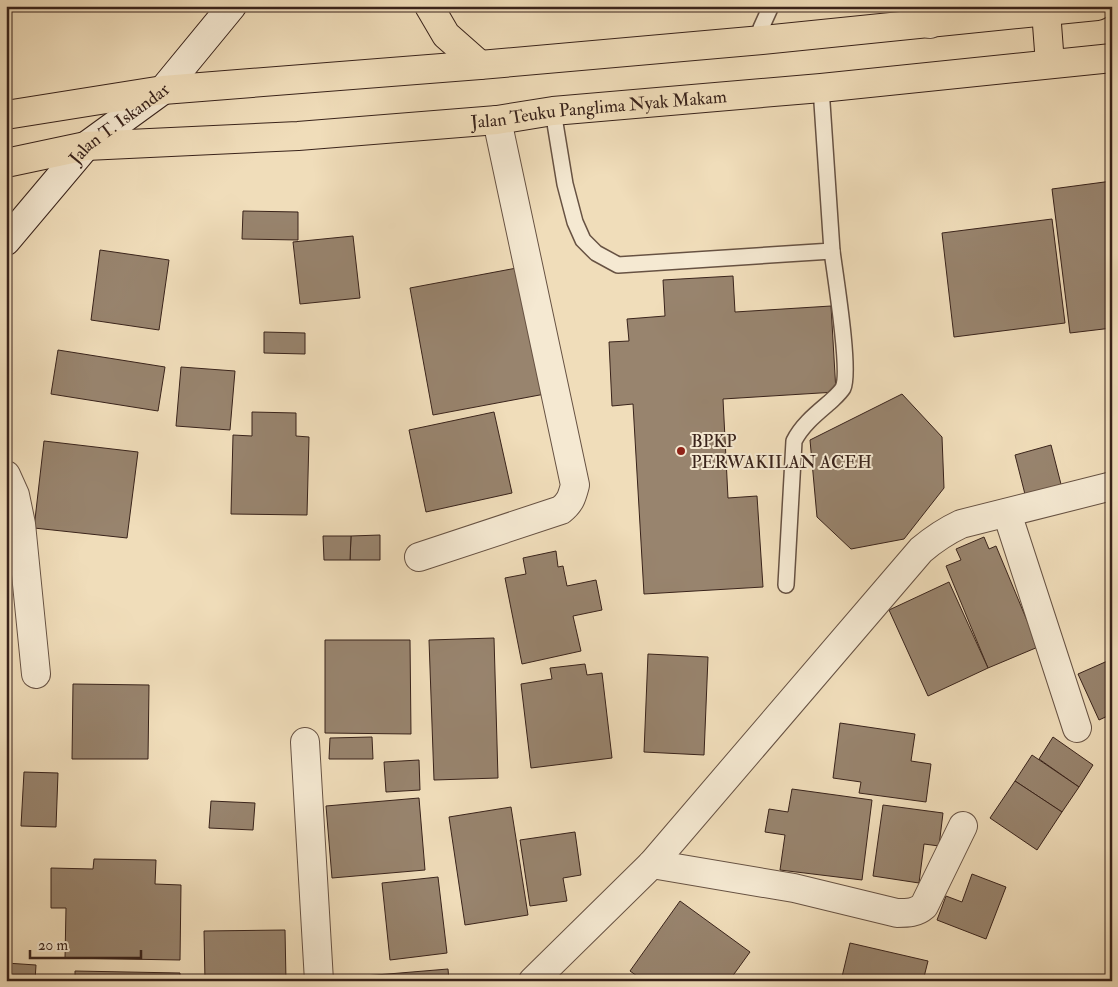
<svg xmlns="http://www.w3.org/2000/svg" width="1118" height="987" font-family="'IM FELL Double Pica',serif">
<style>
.building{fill:#98846e;stroke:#39231b}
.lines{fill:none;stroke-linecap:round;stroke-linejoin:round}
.lane-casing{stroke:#675243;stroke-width:18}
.street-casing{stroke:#675243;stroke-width:30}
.secondary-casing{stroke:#39231b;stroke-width:30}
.primary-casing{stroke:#39231b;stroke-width:30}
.lane{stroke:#f5e9d2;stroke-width:15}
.street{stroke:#f5e9d2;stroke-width:28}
.secondary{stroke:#f5e9d2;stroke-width:28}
.primary{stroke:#f0ddba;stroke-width:28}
.poi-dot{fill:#8f2418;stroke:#f5e9d2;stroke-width:2}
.labels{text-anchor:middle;stroke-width:4;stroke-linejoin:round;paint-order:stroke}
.street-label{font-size:18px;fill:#39231b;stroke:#f5e9d2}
.poi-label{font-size:18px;fill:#39231b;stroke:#f5e9d2;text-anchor:start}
</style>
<rect width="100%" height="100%" fill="#f0ddba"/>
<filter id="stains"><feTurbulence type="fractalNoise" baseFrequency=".004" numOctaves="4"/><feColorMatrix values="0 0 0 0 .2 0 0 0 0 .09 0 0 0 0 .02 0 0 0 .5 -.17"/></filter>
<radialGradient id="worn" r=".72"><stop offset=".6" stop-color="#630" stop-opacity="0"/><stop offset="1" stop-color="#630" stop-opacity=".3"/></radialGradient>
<g class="building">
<path d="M 1112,181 L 1112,328 L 1070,333 L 1052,189 Z"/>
<path d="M 243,211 L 298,212 L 298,240 L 242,239 Z"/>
<path d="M 1052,219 L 1065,323 L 954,337 L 942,233 Z"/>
<path d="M 353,236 L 360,298 L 300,304 L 293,242 Z"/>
<path d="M 100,250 L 169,260 L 159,330 L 91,320 Z"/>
<path d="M 522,267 L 545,394 L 433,415 L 410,288 Z"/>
<path d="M 733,276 L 735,312 L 831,306 L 836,392 L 723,399 L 728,498 L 757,496 L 763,587 L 644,594 L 633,404 L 612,406 L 609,342 L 629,341 L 627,319 L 665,316 L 663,280 Z"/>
<path d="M 264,332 L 305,333 L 305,354 L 264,353 Z"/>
<path d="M 58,350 L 165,367 L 158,411 L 51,394 Z"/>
<path d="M 181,367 L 235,371 L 230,430 L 176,426 Z"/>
<path d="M 902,394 L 942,437 L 944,488 L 904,539 L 851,549 L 817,517 L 810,440 Z"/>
<path d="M 252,412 L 296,413 L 296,436 L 309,437 L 307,515 L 231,514 L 233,435 L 252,436 Z"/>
<path d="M 494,412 L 512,493 L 426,512 L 409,430 Z"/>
<path d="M 44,441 L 138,452 L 127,538 L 34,528 Z"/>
<path d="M 1051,445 L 1064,496 L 1028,506 L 1015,455 Z"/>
<path d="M 380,535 L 380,560 L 350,560 L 351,536 Z"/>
<path d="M 323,536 L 351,536 L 350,560 L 324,560 Z"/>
<path d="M 984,537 L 989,549 L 996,546 L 1038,647 L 988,668 L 946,566 L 961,560 L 956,549 Z"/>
<path d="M 556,551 L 558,567 L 563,566 L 567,586 L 596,580 L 602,610 L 573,616 L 581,651 L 522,664 L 505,578 L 526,574 L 523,558 Z"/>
<path d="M 949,582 L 988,668 L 928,696 L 889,610 Z"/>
<path d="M 494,638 L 498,778 L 434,780 L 429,640 Z"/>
<path d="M 325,640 L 410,640 L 411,734 L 325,733 Z"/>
<path d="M 648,654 L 708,657 L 704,755 L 644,752 Z"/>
<path d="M 1112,659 L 1112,714 L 1099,720 L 1078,674 Z"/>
<path d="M 585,664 L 587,675 L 602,673 L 612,758 L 531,768 L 521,684 L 552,679 L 550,668 Z"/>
<path d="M 73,684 L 149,685 L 148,759 L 72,759 Z"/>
<path d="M 840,723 L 915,734 L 911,761 L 931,764 L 926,802 L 859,793 L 861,782 L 833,778 Z"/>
<path d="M 372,737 L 373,759 L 329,759 L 330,738 Z"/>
<path d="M 1053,737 L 1093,765 L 1079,787 L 1039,759 Z"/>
<path d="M 1032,755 L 1079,787 L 1062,812 L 1015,781 Z"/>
<path d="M 419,760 L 420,790 L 386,792 L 384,762 Z"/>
<path d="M 24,772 L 58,773 L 56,827 L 21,826 Z"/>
<path d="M 1015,781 L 1062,812 L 1037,850 L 990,818 Z"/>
<path d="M 792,789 L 872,800 L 862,880 L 780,870 L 785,835 L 765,832 L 769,809 L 788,812 Z"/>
<path d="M 419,798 L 425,870 L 332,878 L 326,806 Z"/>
<path d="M 211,801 L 255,803 L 253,830 L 209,828 Z"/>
<path d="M 883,805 L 943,813 L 939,846 L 924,844 L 919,883 L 873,876 Z"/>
<path d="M 511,807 L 528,915 L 465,925 L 449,817 Z"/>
<path d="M 575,832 L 581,875 L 563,878 L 567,901 L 530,906 L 520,840 Z"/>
<path d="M 94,859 L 156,860 L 155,884 L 181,885 L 180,960 L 65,958 L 66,908 L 51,908 L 51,868 L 93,869 Z"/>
<path d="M 972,874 L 1006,887 L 986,939 L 937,920 L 946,896 L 962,902 Z"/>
<path d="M 438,877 L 447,953 L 390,960 L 382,883 Z"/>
<path d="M 680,901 L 750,952 L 729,981 L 644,981 L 630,971 Z"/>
<path d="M 285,930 L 286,981 L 205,981 L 204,931 Z"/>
<path d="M 850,943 L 928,961 L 923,981 L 841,981 Z"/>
<path d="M 6,963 L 36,965 L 35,981 L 6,981 Z"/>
<path d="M 448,969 L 449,981 L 341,981 L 340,978 Z"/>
<path d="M 75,971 L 180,973 L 180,981 L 75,981 Z"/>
</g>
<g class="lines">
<defs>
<g id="lane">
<path d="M 762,40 L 761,28 L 771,6"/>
<path d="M 553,111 L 565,184 L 575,222 L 583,240 L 596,253 L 618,265 L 832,251 L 821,88"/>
<path d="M 786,585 L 794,441 C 802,425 816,414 830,402 C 834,398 840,393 843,388 C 851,372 835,274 832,251"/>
</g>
<g id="street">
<path d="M 929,6 L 930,24"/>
<path d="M 6,475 L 15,495 L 21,524 L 36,674"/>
<path d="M 1007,513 L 1077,728"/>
<path d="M 419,557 L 561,510 C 571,502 572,496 575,485 L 497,120"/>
<path d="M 305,742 L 319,981"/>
<path d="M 652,864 L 794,888 L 897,913 C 908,913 916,913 924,906 L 963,826"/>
<path d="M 533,981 L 652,864 L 921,550 C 934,539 946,531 961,524 L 1112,486"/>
</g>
<g id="secondary">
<path id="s1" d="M 6,241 L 86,146 L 163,90 L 232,6"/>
</g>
<g id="primary">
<path d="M 429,6 L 446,35 L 480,65"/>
<path d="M 1046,11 L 1050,64"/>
<path d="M 6,115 L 163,90 L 480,65 L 762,40 L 1097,6"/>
<path id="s2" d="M 6,163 L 86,146 L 298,136 L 497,120 L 553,111 L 821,88 L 1112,58"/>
</g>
</defs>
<use href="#lane" class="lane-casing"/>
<use href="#street" class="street-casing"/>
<use href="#secondary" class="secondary-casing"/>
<use href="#primary" class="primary-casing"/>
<use href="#lane" class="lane"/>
<use href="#street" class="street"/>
<use href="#secondary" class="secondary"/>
<use href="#primary" class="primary"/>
</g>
<circle class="poi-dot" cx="681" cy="451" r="5"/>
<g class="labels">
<g class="street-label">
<text dy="6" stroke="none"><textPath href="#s2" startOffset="596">Jalan Teuku Panglima Nyak Makam</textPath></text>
<text dy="6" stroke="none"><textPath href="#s1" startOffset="164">Jalan T. Iskandar</textPath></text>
</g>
<g class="poi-label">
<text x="691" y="447">BPKP<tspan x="691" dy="21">PERWAKILAN ACEH</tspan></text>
</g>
</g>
<rect width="1118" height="987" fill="none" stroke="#f0ddba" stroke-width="25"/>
<rect x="8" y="8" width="1103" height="972" fill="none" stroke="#39231b" stroke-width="2.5"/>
<rect x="12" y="12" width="1093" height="962" fill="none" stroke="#39231b"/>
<path d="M30 950v8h111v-8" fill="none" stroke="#39231b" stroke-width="2.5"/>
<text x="38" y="950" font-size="15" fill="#39231b" stroke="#f5e9d2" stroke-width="4" paint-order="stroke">20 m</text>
<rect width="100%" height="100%" filter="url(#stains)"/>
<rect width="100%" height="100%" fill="url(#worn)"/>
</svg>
